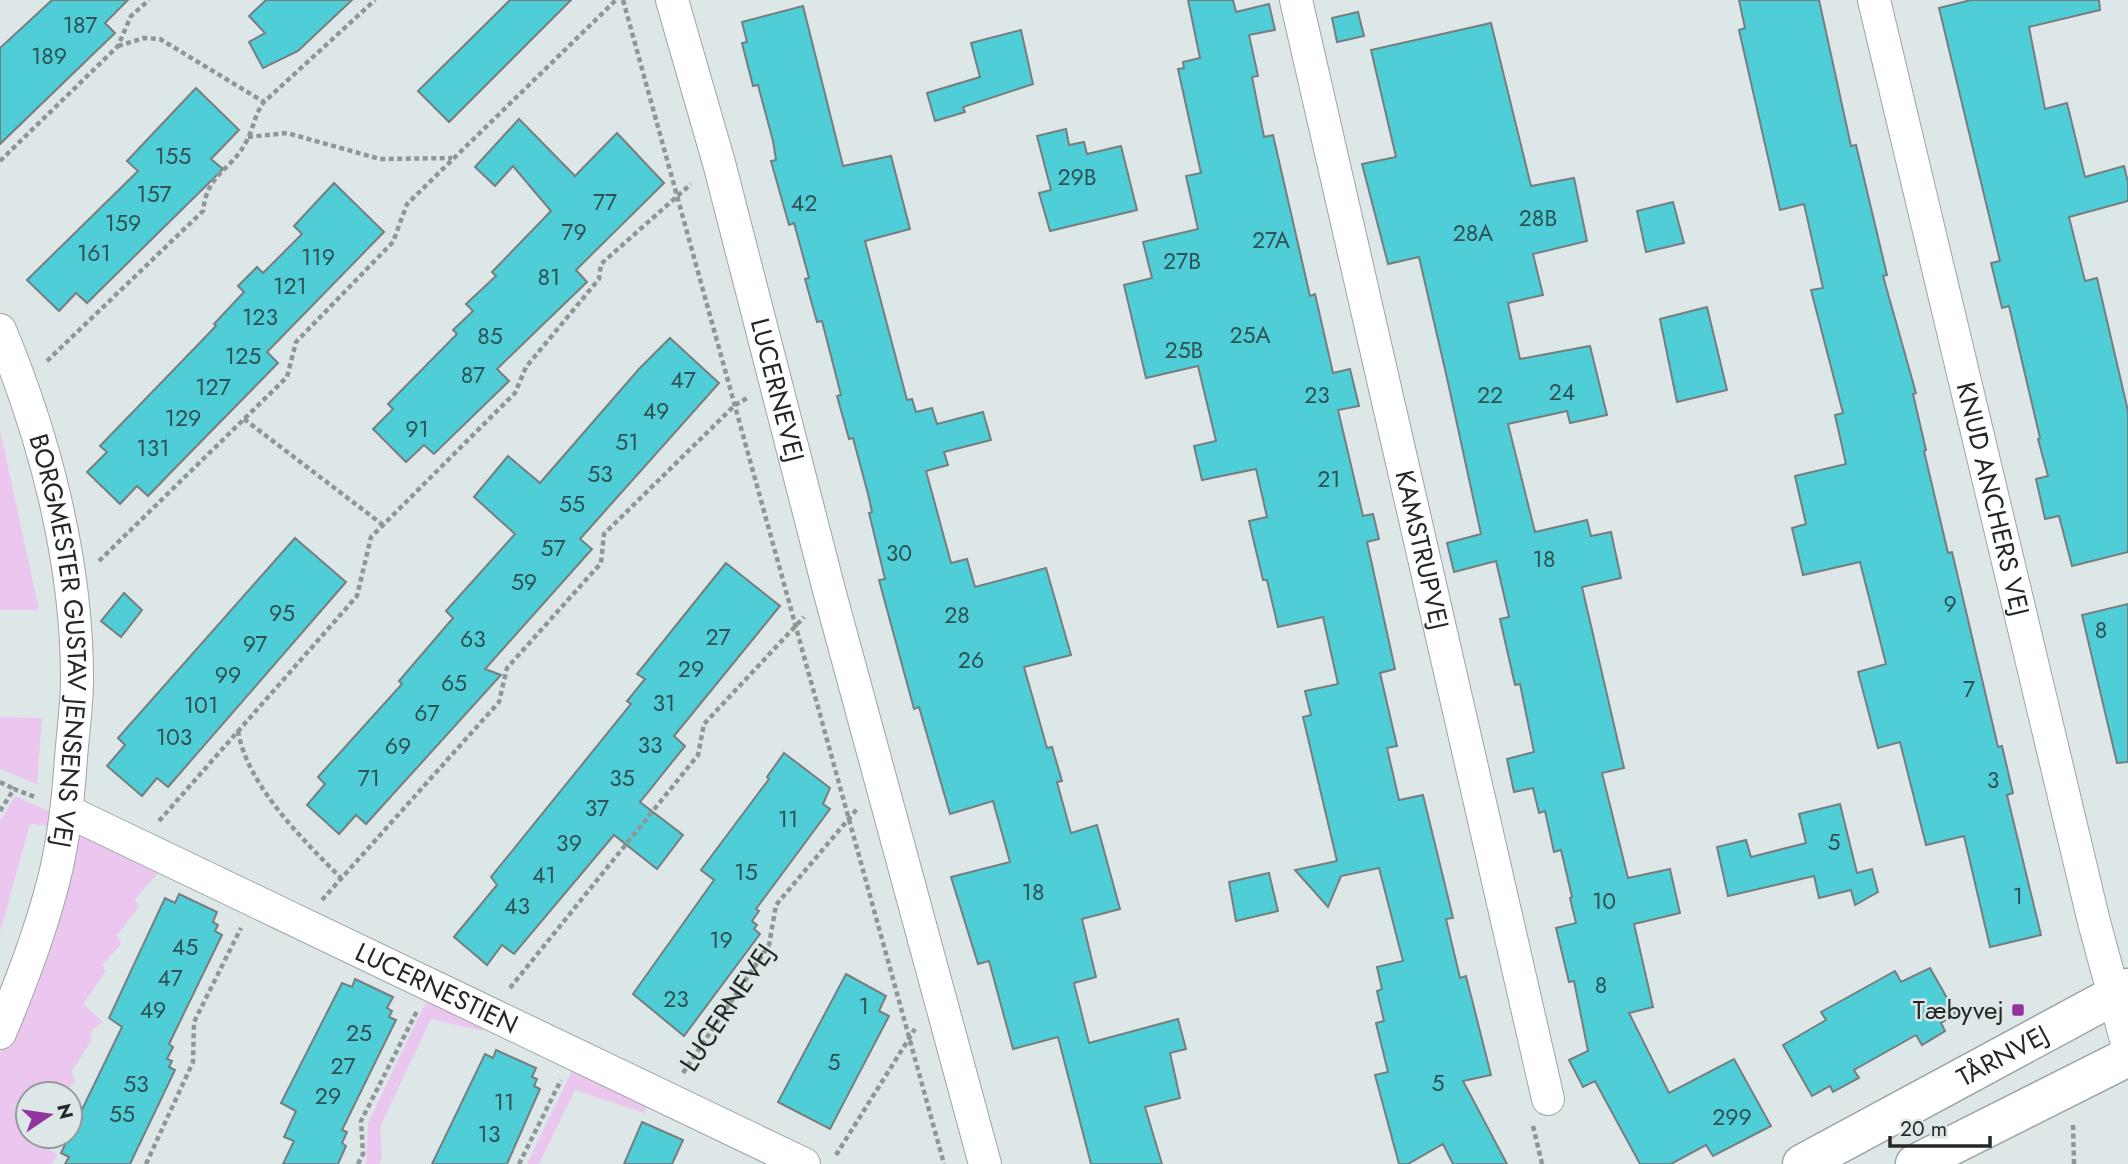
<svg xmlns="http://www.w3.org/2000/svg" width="2128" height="1164" font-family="Jost,sans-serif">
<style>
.green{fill:#ebc7f0}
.building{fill:#4fced7;stroke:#767e7f;stroke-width:2}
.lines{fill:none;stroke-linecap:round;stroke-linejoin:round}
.street-casing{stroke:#9ca5a6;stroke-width:34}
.secondary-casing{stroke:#9ca5a6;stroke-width:41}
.path{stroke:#8f9696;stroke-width:4.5;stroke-dasharray:5 3.5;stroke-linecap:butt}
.street{stroke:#fff;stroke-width:32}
.secondary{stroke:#fff;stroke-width:38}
.poi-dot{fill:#91349e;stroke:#dee7e8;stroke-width:2.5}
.labels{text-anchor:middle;stroke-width:5;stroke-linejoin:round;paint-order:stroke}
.number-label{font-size:23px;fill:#2f5254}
.street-label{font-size:26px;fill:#242828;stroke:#dee7e8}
.poi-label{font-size:26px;fill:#242828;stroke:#dee7e8;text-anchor:end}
</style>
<rect width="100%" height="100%" fill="#dee7e8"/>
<g class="green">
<path d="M 0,430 L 39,610 L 0,610 Z"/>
<path d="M 0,717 L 42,718 L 37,784 L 0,769 Z"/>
<path d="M 15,796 L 53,813 L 51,826 L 30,824 L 0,932 L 0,821 Z"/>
<path d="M 78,832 L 162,869 L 135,899 L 139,907 L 117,935 L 121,944 L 102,965 L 106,971 L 83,1004 L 103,1022 L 90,1032 L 92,1040 L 72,1071 L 75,1081 L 64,1094 L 28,1094 L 28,1136 L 41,1136 L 37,1142 L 58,1155 L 51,1164 L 0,1164 L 0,1053 L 63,895 Z"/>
<path d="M 426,1002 L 486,1023 L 482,1031 L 431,1019 L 380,1127 L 382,1157 L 379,1164 L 366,1164 L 368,1123 Z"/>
<path d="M 573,1069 L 649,1103 L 644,1113 L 575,1090 L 539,1164 L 527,1164 Z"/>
</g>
<g class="building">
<path d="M 52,0 L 128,0 L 105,23 L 115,33 L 0,144 L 0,48 Z"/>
<path d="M 266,0 L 352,0 L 298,51 L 263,68 L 249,42 L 265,33 L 249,16 Z"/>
<path d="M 510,0 L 571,0 L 449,122 L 418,91 Z"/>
<path d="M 1188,0 L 1233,0 L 1236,12 L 1269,4 L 1275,30 L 1249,35 L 1258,76 L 1252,77 L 1264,137 L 1273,135 L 1310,296 L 1315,294 L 1333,373 L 1350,369 L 1359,406 L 1338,410 L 1363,516 L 1373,514 L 1379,539 L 1367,542 L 1395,669 L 1380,673 L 1397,746 L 1387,748 L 1399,800 L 1423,795 L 1453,918 L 1446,919 L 1460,978 L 1466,976 L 1491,1075 L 1463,1081 L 1507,1164 L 1453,1164 L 1443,1144 L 1408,1164 L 1399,1164 L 1375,1075 L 1388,1072 L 1376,1023 L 1384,1021 L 1377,991 L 1382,989 L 1377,967 L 1403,961 L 1379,868 L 1341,876 L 1328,907 L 1295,870 L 1337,861 L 1303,717 L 1311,715 L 1305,691 L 1338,684 L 1323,617 L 1278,627 L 1267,580 L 1263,580 L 1249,521 L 1267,517 L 1256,469 L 1202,480 L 1194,446 L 1216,441 L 1198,366 L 1146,378 L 1124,285 L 1152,278 L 1143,242 L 1198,229 L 1186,176 L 1201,173 L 1178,69 L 1184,68 L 1183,62 L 1200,58 Z"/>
<path d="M 1739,0 L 1819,0 L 1851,146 L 1856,145 L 1887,275 L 1883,276 L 1916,393 L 1913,394 L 1926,450 L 1924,451 L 1948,553 L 1952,552 L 1998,747 L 2002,746 L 2013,793 L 2007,795 L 2041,935 L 1990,947 L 1964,836 L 1926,845 L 1900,742 L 1878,748 L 1858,672 L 1886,664 L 1860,562 L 1803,575 L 1792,528 L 1806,524 L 1795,476 L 1846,464 L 1835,415 L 1843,413 L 1811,290 L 1823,288 L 1804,204 L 1780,210 L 1739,30 L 1745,28 Z"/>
<path d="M 1971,0 L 2099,0 L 2100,10 L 2029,27 L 2045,109 L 2067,103 L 2085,177 L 2124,166 L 2128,182 L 2128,201 L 2069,217 L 2085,281 L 2097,278 L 2128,411 L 2128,552 L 2072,566 L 2059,516 L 2045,519 L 2036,479 L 2048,476 L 2038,439 L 2040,438 L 2009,306 L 2002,308 L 1991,263 L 2000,261 L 1939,8 Z"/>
<path d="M 803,6 L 843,166 L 891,156 L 910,229 L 865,241 L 907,400 L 912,399 L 916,412 L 932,408 L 937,424 L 983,412 L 991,440 L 944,452 L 948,465 L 926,471 L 951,563 L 967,559 L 975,587 L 1046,568 L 1071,655 L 1024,667 L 1047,748 L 1052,747 L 1062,781 L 1057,782 L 1071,833 L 1097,825 L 1120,909 L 1082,919 L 1096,977 L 1074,983 L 1089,1043 L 1178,1019 L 1186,1049 L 1170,1053 L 1180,1098 L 1145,1107 L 1162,1164 L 1091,1164 L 1058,1037 L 1013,1049 L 989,961 L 978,964 L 951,877 L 1010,862 L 993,801 L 950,814 L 919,707 L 914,709 L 879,580 L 885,579 L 869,513 L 872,512 L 868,494 L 853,438 L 849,439 L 837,396 L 841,395 L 822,321 L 817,322 L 805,279 L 809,278 L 794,223 L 789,225 L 771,161 L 776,160 L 773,141 L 758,85 L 753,86 L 742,43 L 747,42 L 742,22 Z"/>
<path d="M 1358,12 L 1364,36 L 1337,42 L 1332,18 Z"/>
<path d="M 1491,23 L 1531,186 L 1574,178 L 1587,241 L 1533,254 L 1543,295 L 1508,303 L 1520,359 L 1590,346 L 1607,415 L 1570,423 L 1567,411 L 1508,424 L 1535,532 L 1587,520 L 1591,536 L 1611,532 L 1621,578 L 1582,587 L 1624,768 L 1602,773 L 1628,878 L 1670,869 L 1680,913 L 1634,924 L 1653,1007 L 1629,1013 L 1669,1093 L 1734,1059 L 1771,1126 L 1713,1156 L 1706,1145 L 1671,1164 L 1640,1164 L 1595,1081 L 1583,1087 L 1569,1060 L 1588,1051 L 1574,981 L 1569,982 L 1556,928 L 1576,923 L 1570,898 L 1572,897 L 1561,850 L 1554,852 L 1545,811 L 1539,813 L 1533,788 L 1514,792 L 1507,759 L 1534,752 L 1520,684 L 1515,685 L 1500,619 L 1509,617 L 1496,561 L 1454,572 L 1447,543 L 1481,534 L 1447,378 L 1419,257 L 1388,264 L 1362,164 L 1396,157 L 1371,50 Z"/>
<path d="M 1021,30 L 1033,84 L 963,107 L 965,112 L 935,121 L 927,93 L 980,77 L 971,43 Z"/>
<path d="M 196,88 L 239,130 L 211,159 L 223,169 L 87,303 L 76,293 L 59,311 L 27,280 L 138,171 L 127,161 Z"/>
<path d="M 519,119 L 575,176 L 617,133 L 664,183 L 576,270 L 587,282 L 497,369 L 509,381 L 434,454 L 424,445 L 406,462 L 373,429 L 393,409 L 388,404 L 457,334 L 453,330 L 473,311 L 466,304 L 496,276 L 492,272 L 551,211 L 513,166 L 495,186 L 475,167 Z"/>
<path d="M 1066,129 L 1069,145 L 1084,142 L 1087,154 L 1121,146 L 1137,210 L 1050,231 L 1039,193 L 1051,190 L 1037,136 Z"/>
<path d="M 334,183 L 384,232 L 267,352 L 278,363 L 182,461 L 148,496 L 137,486 L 120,504 L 87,472 L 107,452 L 100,446 L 216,326 L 214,324 L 244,292 L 238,286 L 257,267 L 263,273 L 302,234 L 294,226 Z"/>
<path d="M 1673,202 L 1684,243 L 1646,252 L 1637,211 Z"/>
<path d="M 1707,307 L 1727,390 L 1677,402 L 1660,319 Z"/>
<path d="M 670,338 L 719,383 L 580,539 L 592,549 L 485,669 L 501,675 L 366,824 L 356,815 L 339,834 L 307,805 L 325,784 L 318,777 L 402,684 L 399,681 L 453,618 L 446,611 L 515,534 L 474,497 L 508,456 L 540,483 L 639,369 Z"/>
<path d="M 295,538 L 346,582 L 168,787 L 157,778 L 142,796 L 107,766 L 125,745 L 118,738 Z"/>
<path d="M 726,563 L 780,606 L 674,736 L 685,746 L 640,802 L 683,835 L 657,869 L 614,835 L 514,954 L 502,945 L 487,965 L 454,937 L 497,885 L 491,877 L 631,704 L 627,701 L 645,679 L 637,674 Z"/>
<path d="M 124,593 L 142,610 L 121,637 L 101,621 Z"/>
<path d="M 2128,604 L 2128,762 L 2117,763 L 2082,615 Z"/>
<path d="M 784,753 L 830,788 L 823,804 L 830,809 L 756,909 L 759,911 L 752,921 L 757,925 L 754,929 L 760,934 L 684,1036 L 633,994 L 714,880 L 701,870 L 769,779 L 767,777 Z"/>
<path d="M 1840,804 L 1857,873 L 1872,869 L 1878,892 L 1855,905 L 1851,890 L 1819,898 L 1814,876 L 1728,896 L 1717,847 L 1746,840 L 1751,857 L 1806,843 L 1799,814 Z"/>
<path d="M 1269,873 L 1278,911 L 1236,921 L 1229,882 Z"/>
<path d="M 179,894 L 217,912 L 213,922 L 218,925 L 215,931 L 222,935 L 169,1044 L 173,1047 L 167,1059 L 172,1061 L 169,1067 L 175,1070 L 130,1164 L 65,1164 L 69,1157 L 61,1153 L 122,1027 L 109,1018 L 165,898 L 175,903 Z"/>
<path d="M 1930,968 L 1956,1014 L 1941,1023 L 1945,1031 L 1922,1045 L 1916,1035 L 1854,1070 L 1859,1078 L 1833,1092 L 1830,1086 L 1812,1096 L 1783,1045 L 1826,1020 L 1821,1012 L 1895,971 L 1901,982 Z"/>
<path d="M 846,974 L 886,996 L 879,1011 L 889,1016 L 830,1129 L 778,1102 Z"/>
<path d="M 355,979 L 393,997 L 387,1008 L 392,1011 L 389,1017 L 396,1020 L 342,1130 L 347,1132 L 342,1143 L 346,1146 L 338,1164 L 283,1164 L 294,1141 L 284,1137 L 296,1111 L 281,1103 L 342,983 L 352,987 Z"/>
<path d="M 496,1050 L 536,1068 L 532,1077 L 537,1079 L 534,1086 L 540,1089 L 507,1164 L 432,1164 L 485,1054 L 493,1058 Z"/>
<path d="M 642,1122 L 683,1140 L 672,1164 L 624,1164 Z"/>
</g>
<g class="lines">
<defs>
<g id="street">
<path id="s2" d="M 672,0 L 719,163 L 829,590 L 985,1164"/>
<path id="s3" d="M 1296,0 L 1548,1099"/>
<path id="s4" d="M 1874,0 L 2094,922 L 2128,1047"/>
<path id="s5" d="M 0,330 C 45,438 77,561 77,679 C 77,705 73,732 71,758 C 68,804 63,850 50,894 C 37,941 19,988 0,1033"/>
<path id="s6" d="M 67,811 L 804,1164"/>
</g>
<g id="secondary">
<path id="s7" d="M 1802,1164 L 2128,988"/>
<path d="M 1915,1164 L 2128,1057"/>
</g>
</defs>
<use href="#street" class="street-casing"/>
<use href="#secondary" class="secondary-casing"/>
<g class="path">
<path d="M 623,0 L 944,1164"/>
<path d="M 118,46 L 144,38 L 160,39 L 264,102"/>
<path d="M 248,137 L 287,133 L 380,159 L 452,158"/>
<path d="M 0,161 L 118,46 L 131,16 L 149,0"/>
<path d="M 47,361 L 203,211 C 207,173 231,171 246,142 C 254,128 254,115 264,102 L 375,0"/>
<path d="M 244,419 L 383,525"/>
<path d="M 99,561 L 287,377 L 296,342 L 393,242 L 407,204 L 616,0"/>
<path d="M 238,731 C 247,785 303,840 341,878"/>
<path d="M 0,782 L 14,789"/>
<path d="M 0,811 L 14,789 L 35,797"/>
<path d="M 159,821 L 357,596 L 371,537 L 515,393 L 526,367 L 599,279 L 601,264 L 691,184"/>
<path d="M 322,900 L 499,702 L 507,668 L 601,563 L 604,534 L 735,405 L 749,397"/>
<path d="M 510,988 L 698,755 L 704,724 L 804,617"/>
<path id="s1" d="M 683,1073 L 769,945 L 776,905 L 857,809"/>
<path d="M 2073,1125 L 2074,1164"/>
<path d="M 1533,1126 L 1542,1164"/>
<path d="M 836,1155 L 915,1029"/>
<path d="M 146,1164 L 193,1062 L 194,1022 L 241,928"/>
<path d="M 358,1164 L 363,1154 L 361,1121 L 417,1011"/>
<path d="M 519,1164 L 561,1080"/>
</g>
<use href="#street" class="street"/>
<use href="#secondary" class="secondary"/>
</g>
<rect class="poi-dot" x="2011" y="1003" width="14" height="14" rx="3.5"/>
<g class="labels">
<g class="number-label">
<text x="80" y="33">187</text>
<text x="49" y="64">189</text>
<text x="173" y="164">155</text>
<text x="1077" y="185">29B</text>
<text x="154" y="202">157</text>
<text x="605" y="210">77</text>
<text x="804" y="211">42</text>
<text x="1538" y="226">28B</text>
<text x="123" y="231">159</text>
<text x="574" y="240">79</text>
<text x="1473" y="241">28A</text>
<text x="1271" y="248">27A</text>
<text x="94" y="261">161</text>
<text x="318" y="265">119</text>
<text x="1182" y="269">27B</text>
<text x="549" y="285">81</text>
<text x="290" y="294">121</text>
<text x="260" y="325">123</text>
<text x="1250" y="343">25A</text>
<text x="490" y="344">85</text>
<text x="1184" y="358">25B</text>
<text x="243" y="364">125</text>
<text x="473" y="383">87</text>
<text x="683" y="388">47</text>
<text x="213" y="395">127</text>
<text x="1562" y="400">24</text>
<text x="1317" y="403">23</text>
<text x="1490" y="403">22</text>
<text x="656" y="419">49</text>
<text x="183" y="426">129</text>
<text x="417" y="437">91</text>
<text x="627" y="450">51</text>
<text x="153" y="456">131</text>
<text x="600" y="482">53</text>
<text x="1329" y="487">21</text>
<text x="572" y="512">55</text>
<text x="553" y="556">57</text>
<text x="899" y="561">30</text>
<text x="1544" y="567">18</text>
<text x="524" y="590">59</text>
<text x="1950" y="612">9</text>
<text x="282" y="621">95</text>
<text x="957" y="623">28</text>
<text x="2101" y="638">8</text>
<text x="718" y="645">27</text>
<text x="473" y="647">63</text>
<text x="255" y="652">97</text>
<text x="971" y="668">26</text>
<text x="691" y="677">29</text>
<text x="228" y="683">99</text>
<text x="454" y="691">65</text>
<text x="1969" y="697">7</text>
<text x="664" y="711">31</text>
<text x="201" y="713">101</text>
<text x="427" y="721">67</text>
<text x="174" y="745">103</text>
<text x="650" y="753">33</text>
<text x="398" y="754">69</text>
<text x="369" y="786">71</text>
<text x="622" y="786">35</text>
<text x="1993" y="788">3</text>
<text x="597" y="816">37</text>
<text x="788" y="827">11</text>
<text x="1834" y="850">5</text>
<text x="569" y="851">39</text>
<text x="746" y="880">15</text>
<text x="544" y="883">41</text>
<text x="1033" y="900">18</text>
<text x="2018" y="904">1</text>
<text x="1604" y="909">10</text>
<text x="517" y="914">43</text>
<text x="721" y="948">19</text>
<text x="185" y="955">45</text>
<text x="170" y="986">47</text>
<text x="1601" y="993">8</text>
<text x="676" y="1007">23</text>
<text x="864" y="1014">1</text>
<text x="153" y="1018">49</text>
<text x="359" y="1041">25</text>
<text x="834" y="1070">5</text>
<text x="343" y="1074">27</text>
<text x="1438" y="1091">5</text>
<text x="136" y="1092">53</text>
<text x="328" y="1104">29</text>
<text x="504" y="1110">11</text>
<text x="122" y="1122">55</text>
<text x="1732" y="1125">299</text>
<text x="489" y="1142">13</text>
</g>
<g class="street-label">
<text dy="9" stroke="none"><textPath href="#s2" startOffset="404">LUCERNEVEJ</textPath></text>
<text dy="9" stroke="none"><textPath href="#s4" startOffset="513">KNUD ANCHERS VEJ</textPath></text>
<text dy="9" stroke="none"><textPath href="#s3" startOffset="564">KAMSTRUPVEJ</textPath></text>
<text dy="9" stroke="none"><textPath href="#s5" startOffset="320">BORGMESTER GUSTAV JENSENS VEJ</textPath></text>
<text dy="9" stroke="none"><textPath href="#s6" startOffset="410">LUCERNESTIEN</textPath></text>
<text dy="9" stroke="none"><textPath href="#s1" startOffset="79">LUCERNEVEJ</textPath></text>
<text dy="9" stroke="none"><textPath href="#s7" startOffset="228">TÅRNVEJ</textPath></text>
</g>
<g class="poi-label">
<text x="2004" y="1019">Tæbyvej</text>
</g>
</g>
<g transform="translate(49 1115) rotate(77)"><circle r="33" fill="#dee7e8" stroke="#949b9b" stroke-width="2"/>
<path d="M0-5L12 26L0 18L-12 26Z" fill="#91349e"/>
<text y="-10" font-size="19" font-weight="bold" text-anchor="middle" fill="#242828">N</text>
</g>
<path d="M1890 1136v10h100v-10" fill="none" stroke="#242828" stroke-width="3.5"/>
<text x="1900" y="1136" font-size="21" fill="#242828" stroke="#dee7e8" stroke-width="5" paint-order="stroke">20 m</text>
</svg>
